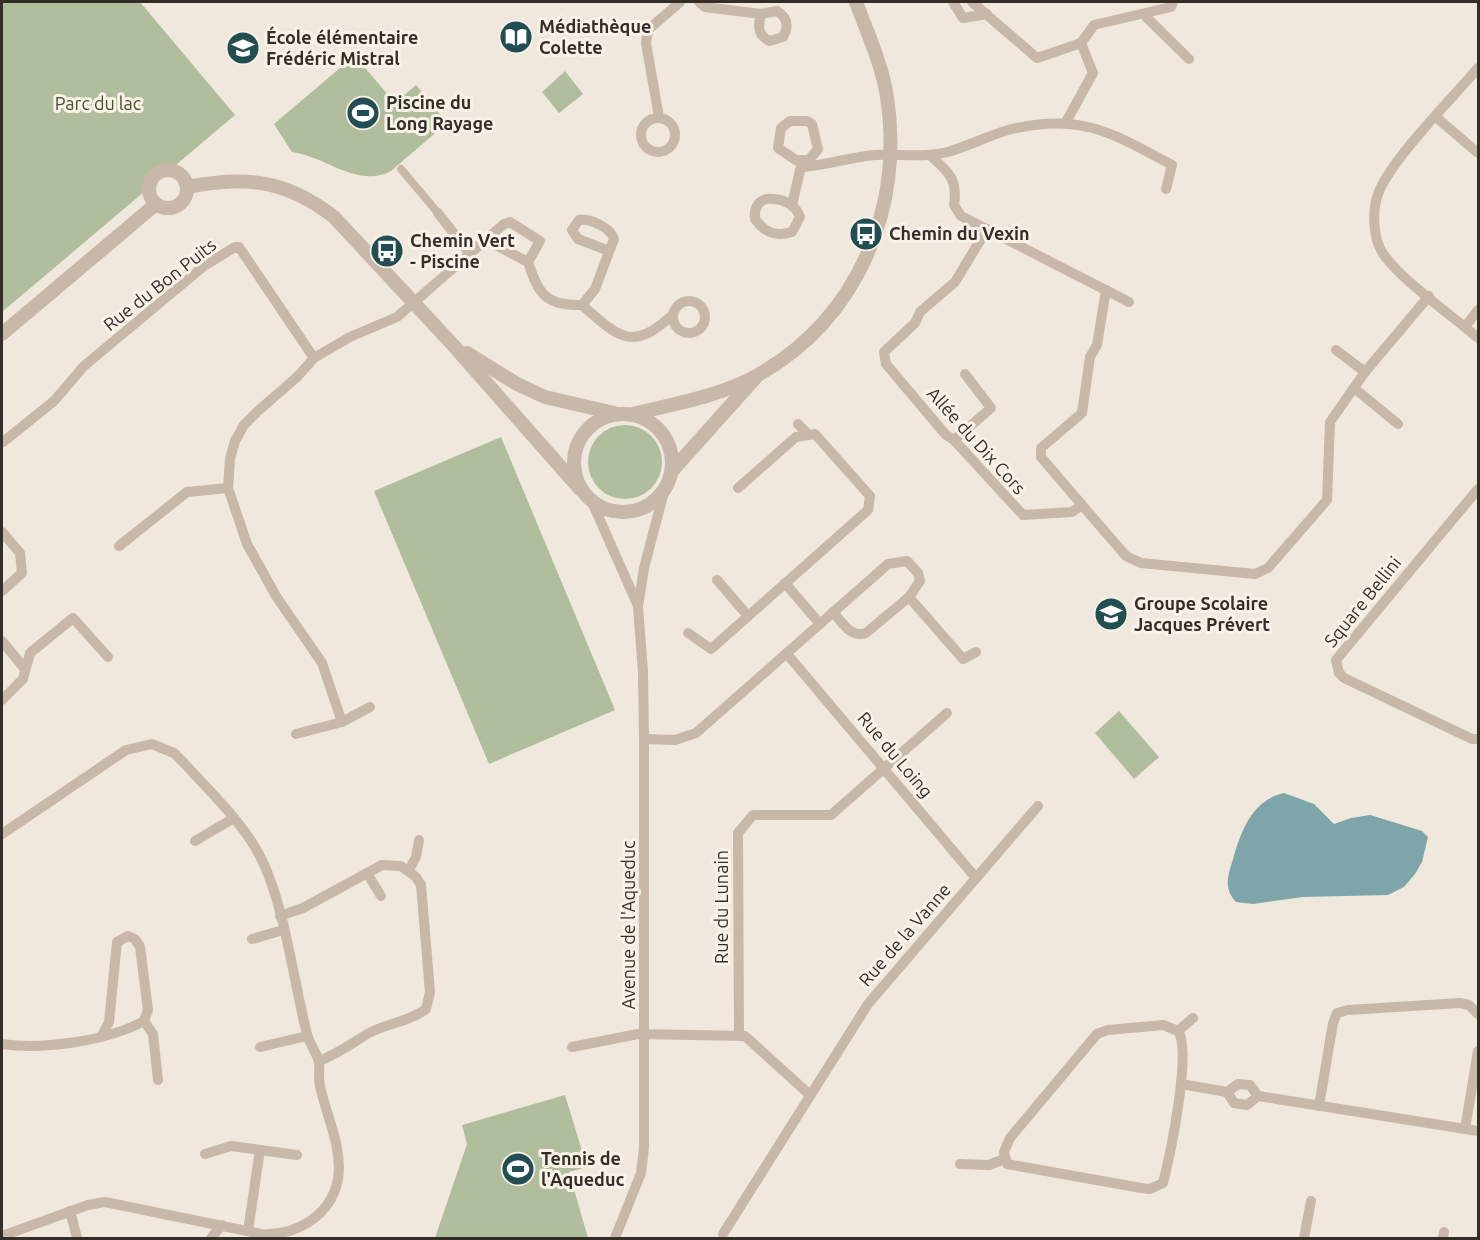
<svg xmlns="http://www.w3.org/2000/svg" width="1480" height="1240" font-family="Ubuntu,sans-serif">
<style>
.green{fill:#b1be9d}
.water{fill:#7ea6aa}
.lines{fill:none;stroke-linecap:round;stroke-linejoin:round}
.pedestrian{stroke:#c7b8a9;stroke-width:8}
.minor{stroke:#c7b8a9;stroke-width:10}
.tertiary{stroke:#c7b8a9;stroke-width:14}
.labels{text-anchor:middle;stroke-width:6;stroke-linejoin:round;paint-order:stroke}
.poi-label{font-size:18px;font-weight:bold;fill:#352d28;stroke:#f8f2e8;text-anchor:start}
.park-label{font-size:18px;fill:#42512e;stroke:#f8f2e8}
.street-label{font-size:18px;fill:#352d28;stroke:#f8f2e8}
</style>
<rect width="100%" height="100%" fill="#f0e8dc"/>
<g class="green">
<path d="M 2,2 L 140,2 L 235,115 L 2,312 Z"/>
<path d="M 347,62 L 366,69 L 395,103 L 416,85 L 447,123 L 391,171 C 358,189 325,156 292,152 L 274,124 Z"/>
<path d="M 565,71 L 583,94 L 559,113 L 542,92 Z"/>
<circle cx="625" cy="462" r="37"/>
<path d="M 501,437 L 615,710 L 489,764 L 374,491 Z"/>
<path d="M 1119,711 L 1159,757 L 1134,779 L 1095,733 Z"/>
<path d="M 565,1095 L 587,1167 L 569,1172 L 588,1238 L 435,1238 L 467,1144 L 462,1125 Z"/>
</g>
<path class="water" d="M 1284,793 L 1314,804 L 1334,824 L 1351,818 L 1370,815 L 1422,831 L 1428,837 L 1422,862 L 1415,874 L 1404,887 L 1388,895 L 1303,897 L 1253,904 L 1236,902 C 1223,888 1228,876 1233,859 C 1241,831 1252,800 1284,793 Z"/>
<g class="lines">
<path class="pedestrian" d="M 401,169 L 438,213"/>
<g class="minor">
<path d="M 699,2 L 705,7 L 761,14 L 777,11 C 788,18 789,26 783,37 L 769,41 C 757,34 758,26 761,14"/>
<path d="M 953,2 L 963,18 L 987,14"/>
<path d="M 972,2 L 1037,58 L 1081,43"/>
<path d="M 1143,14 L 1189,59"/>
<path d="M 1478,68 C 1452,99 1391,159 1378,194 C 1372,211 1373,237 1382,252 C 1397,277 1454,317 1478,338"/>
<path d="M 659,117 L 646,43 L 648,30 L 680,2"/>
<path d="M 1436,117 L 1478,153"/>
<circle cx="658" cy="135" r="17"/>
<path d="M 790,121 L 807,121 L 812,124 L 818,149 L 809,160 L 796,160 L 778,148 L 781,128 Z"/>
<path d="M 1066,122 L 1093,73 L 1081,43 L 1094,25 L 1171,7 L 1173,2"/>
<path d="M 930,155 C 948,172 958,178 954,205 L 961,216 L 1129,302"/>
<path d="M 803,167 C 827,165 851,157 875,155 C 899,154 923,158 948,152 C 968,146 988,136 1008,130 C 1079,112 1111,132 1172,165 L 1166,189"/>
<path d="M 766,199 C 781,198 795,203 800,217 L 792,232 C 776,237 765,233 755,219 C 754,209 757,202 766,199 Z"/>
<path d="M 792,205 L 802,162"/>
<path d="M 438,213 L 470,254"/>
<path d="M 987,229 L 955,282 L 920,312 L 915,323 L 884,352 L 886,364 L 946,435 L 954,440 L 1023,515 L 1072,512 L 1082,505 L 1041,457 L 1041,448 L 1082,413 L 1090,357 L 1097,345 L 1106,290"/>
<path d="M 528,262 C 538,293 545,306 582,305 C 617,336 632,353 672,315"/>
<circle cx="689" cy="317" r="16"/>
<path d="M 582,305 L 595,289 L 614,239 C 611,228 590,218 579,220 L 572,230 L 578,239 L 609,251"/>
<path d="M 1465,327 L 1478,310"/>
<path d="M 1336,350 L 1365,372"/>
<path d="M 1354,388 L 1398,424"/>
<path d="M 798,424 L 809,435"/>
<path d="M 2,440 L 3,442 L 54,401 L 84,366 L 204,266 L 235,247 L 239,247 L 314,358"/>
<path d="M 954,440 L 991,408 L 965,374"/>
<path d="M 1478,489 L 1336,660 L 1339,673 L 1344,678 L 1472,739 L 1478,739"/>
<path d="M 592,502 L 638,606"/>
<path d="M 1082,505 L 1126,556 L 1141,563 L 1255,574 L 1268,568 L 1327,500 L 1330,422 L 1365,372 L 1429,296"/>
<path d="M 2,532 L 20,553 L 22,573 L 2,591"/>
<path d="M 119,546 L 187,492 L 228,488"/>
<path d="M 717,580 L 748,616"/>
<path d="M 785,583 L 820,624"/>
<path d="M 909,597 L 963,659 L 976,652"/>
<path d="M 688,633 L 711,649 L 868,510 L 870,496 L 815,434 L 796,437 L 738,488"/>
<path d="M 2,641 L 25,669"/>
<path d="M 787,654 L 976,878"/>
<path d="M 2,700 L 23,679 L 30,653 L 73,618 L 108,657"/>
<path d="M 342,722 L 322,663 L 276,596 L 247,544 L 228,488 L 230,459 L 235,441 L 244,425 L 258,411 L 297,377 L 314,358 L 350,337 L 397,317 L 504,224 L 510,222 L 540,241 L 528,262 L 486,240"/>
<path d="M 296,734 L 342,722 L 370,707"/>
<path d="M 644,739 L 675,740 L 696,733 L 888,564 L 907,561 L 918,573 L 920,581 L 909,597 L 866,633 C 850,638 843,623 833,612"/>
<path d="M 2,834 L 126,750 L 152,744 L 174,753 L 184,763 C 212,794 245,824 263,862 C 286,913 293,979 307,1034 C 309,1044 318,1054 319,1063 C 320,1070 318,1078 320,1086 C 326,1115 343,1148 338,1179 C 331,1216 296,1236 261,1234 L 105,1202 L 88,1205 L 2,1236"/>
<path d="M 195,841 L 234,818"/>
<path d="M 409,870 L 416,857 L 419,840"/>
<path d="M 367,873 L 381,896"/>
<path d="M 280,916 L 303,908 L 382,865 L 401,866 L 416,877 L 421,885 L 430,992 L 426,1009 C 409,1022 387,1023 369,1033 C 352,1043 338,1054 319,1061"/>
<path d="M 252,939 L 283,930"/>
<path d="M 144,1021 L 153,1034 L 158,1080"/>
<path d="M 1163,1025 L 1178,1031 C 1192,1051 1170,1156 1163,1183 L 1150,1189 L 1141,1188 L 1007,1164 L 1004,1152 L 1010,1138 L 1097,1034 L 1108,1030 Z"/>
<path d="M 1178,1031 L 1193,1018"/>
<path d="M 739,1035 L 738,833 L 753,815 L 831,815 L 947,713"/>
<path d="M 2,1044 C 42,1050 108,1041 144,1021 L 148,1010 L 140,947 L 135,939 L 128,936 L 117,942 L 109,1022 L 102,1035"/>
<path d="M 260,1047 L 307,1036"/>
<path d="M 572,1047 L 638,1034 L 745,1036 L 810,1095"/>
<path d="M 1181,1084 L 1227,1092 L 1238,1084 L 1250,1085 L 1258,1096 L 1247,1105 L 1234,1103 L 1227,1092"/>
<path d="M 1258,1096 L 1478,1131"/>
<path d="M 1319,1106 L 1333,1023 L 1337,1013 L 1348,1010 L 1460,1003 L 1469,1005 L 1478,1014"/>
<path d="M 1465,1129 L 1478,1051"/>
<path d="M 205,1154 L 231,1146 L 297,1155"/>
<path d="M 960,1164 L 989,1165 L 1004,1159"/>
<path d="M 70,1211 L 77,1238"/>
<path d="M 248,1231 L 260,1150"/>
<path d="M 723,1234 L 868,1004 L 1038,806"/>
<path d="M 211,1238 L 222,1225"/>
<path d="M 615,1238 L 641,1173 L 644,1148 L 644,739 L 643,672 L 638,607 L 644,568 L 665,488"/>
<path d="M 1304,1238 L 1311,1201"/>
<path d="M 1443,1238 L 1444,1232"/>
</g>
<g class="tertiary">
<circle cx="168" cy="189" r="19"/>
<path d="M 187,187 C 245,176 285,179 334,217 L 453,345 L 580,489"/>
<path d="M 2,334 L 156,204"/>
<path d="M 467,353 L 517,384 L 545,397 L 614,413"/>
<circle cx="623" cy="463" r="49"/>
<path d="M 633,414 C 674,404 721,396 758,375 C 858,318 904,208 887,97 C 882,64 867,32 856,2"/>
<path d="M 671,472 L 756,377"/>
</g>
</g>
<defs>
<symbol id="library-disc" viewBox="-11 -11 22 22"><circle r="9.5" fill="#214d53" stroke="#f8f2e8"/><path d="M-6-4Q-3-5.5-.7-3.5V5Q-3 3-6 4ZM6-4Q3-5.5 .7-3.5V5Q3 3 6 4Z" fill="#fff"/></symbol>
<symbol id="school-disc" viewBox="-11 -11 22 22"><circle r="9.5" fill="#214d53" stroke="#f8f2e8"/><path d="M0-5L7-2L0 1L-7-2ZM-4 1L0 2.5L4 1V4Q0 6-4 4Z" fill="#fff"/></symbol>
<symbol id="stadium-disc" viewBox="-11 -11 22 22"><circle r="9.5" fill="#214d53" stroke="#f8f2e8"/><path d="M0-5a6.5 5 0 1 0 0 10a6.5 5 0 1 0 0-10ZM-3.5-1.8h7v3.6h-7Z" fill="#fff"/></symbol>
<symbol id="bus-disc" viewBox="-11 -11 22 22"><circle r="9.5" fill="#214d53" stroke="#f8f2e8"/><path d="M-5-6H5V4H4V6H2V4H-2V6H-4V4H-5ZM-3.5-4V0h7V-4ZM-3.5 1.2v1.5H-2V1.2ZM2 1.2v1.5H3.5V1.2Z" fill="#fff"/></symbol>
</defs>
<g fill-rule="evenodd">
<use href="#library-disc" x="497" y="18" width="38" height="38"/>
<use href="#school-disc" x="224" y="29" width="38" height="38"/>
<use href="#stadium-disc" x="344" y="94" width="38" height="38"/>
<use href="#bus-disc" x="847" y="215" width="38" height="38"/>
<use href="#bus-disc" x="368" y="232" width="38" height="38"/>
<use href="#school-disc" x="1092" y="595" width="38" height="38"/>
<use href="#stadium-disc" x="499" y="1150" width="38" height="38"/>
</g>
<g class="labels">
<g class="poi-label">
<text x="539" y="33">Médiathèque<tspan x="539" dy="21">Colette</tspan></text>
<text x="266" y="44">École élémentaire<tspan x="266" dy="21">Frédéric Mistral</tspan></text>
<text x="386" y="109">Piscine du<tspan x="386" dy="21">Long Rayage</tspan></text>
<text x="889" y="240">Chemin du Vexin</text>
<text x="410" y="247">Chemin Vert<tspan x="410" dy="21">- Piscine</tspan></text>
<text x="1134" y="610">Groupe Scolaire<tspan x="1134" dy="21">Jacques Prévert</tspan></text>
<text x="541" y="1165">Tennis de<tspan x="541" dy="21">l'Aqueduc</tspan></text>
</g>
<g class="park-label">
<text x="98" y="110">Parc du lac</text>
</g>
<g class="street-label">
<text transform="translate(160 285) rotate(-38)" y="6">Rue du Bon Puits</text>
<text transform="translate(976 441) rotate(48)" y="6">Allée du Dix Cors</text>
<text transform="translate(1363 602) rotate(-51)" y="6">Square Bellini</text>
<text transform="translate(895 755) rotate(50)" y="6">Rue du Loing</text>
<text transform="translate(722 907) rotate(-90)" y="6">Rue du Lunain</text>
<text transform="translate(629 925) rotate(-90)" y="6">Avenue de l'Aqueduc</text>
<text transform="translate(905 935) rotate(-49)" y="6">Rue de la Vanne</text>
</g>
</g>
<rect width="1480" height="1240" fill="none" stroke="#352d28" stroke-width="6"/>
</svg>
